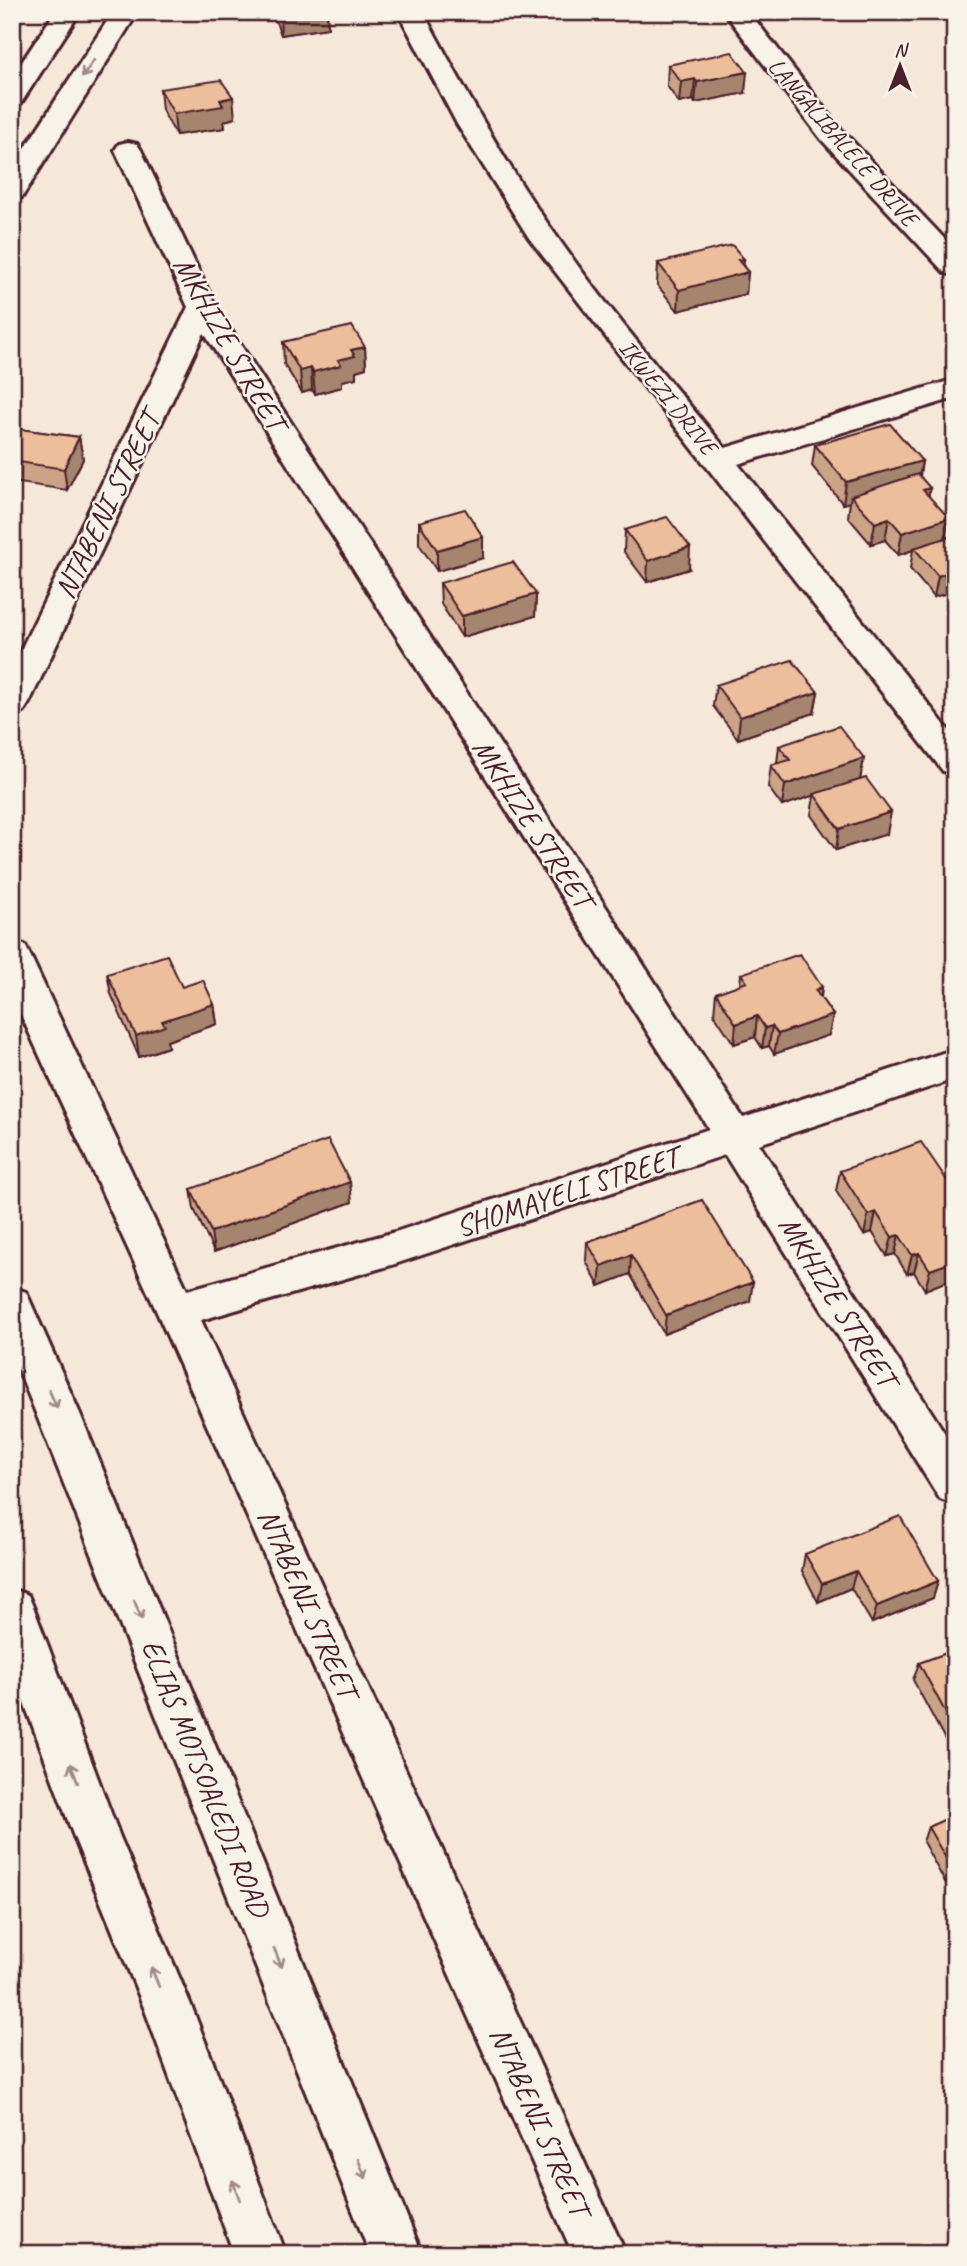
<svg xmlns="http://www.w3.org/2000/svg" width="967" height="2266" font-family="Caveat,sans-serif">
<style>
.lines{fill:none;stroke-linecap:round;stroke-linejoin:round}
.minor-casing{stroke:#4a1f2b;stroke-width:6}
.secondary-casing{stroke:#4a1f2b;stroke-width:6}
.minor{fill:#f7f3e8;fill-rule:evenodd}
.secondary{fill:#f7f3e8;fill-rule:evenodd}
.wall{fill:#cba386;stroke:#4a1f2b;stroke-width:2}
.shaded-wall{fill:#a5856d;stroke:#4a1f2b;stroke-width:2}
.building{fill:#ecbe9c;stroke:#4a1f2b;stroke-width:2}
.oneway{stroke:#a0898a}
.labels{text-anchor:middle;stroke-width:5;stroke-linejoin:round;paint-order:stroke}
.far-street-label{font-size:24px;fill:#4a1f2b;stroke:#f7f3e8}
.street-label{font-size:30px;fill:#4a1f2b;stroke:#f7f3e8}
</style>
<rect width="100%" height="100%" fill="#f5e8d9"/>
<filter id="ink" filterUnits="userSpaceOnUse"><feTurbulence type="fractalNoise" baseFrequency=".0143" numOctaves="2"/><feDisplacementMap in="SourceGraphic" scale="14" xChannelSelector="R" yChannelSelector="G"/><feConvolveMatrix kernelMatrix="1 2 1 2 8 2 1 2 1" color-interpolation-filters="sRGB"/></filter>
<g filter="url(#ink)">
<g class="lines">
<defs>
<g id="minor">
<path d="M 398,12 L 423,12 C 463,86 502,159 550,227 C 603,304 666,376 725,448 L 955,379 L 955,398 L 738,464 L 955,738 L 955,774 L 943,771 L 529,238 L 457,124 Z"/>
<path d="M 724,12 L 749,12 L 839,127 L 955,250 L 955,275 L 945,273 L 821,139 Z"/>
<path d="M 128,142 L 137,144 L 141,150 L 216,307 L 743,1118 L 955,1049 L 955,1079 L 759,1144 L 955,1449 L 955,1505 L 940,1499 L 725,1155 L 395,1264 L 201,1320 L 626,2254 L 573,2254 L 156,1310 L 12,995 L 12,941 L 25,945 L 30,955 L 187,1290 L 395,1232 L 709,1129 L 204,333 L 29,703 L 24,711 L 12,715 L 12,668 L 188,307 L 115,150 L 119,144 Z"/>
</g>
<g id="secondary">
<path d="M 55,12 L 80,12 L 21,103 L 12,105 L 12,77 Z"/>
<path d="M 113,12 L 138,12 L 26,191 L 22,197 L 12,199 L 12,168 Z"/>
<path d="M 12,1287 L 26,1292 L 81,1416 L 422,2254 L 370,2254 L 12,1353 Z"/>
<path d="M 12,1589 L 28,1595 L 34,1609 L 120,1837 L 193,2010 L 286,2254 L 234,2254 L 145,2010 L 74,1837 L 12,1670 Z"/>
</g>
</defs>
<use href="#minor" class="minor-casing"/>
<use href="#secondary" class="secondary-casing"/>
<use href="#minor" class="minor"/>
<use href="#secondary" class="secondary"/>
</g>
<g class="wall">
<path d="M 272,12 L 327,12 L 328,28 L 281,35 Z"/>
<path d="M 668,65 L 745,93 L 695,103 L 693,100 L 679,103 L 667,86 Z"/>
<path d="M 160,89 L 235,118 L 224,121 L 225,128 L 176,135 L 162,110 Z"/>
<path d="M 744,259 L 743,267 L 748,272 L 746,294 L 678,311 L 657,285 L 658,263 Z"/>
<path d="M 283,342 L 365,347 L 366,368 L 356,371 L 356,378 L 342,381 L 342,387 L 315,394 L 312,390 L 302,393 L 284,364 Z"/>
<path d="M 12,428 L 79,437 L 83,459 L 67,490 L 12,482 Z"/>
<path d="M 815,445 L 922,461 L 920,476 L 929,496 L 945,538 L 955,535 L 934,597 L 910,569 L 913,550 L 898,555 L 885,540 L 871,544 L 848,517 L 850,502 L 843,504 L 812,466 Z"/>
<path d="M 419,522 L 483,558 L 437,571 L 419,544 Z"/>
<path d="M 625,530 L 689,569 L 647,582 L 624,552 Z"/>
<path d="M 440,583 L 536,594 L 535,616 L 462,637 L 441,604 Z"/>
<path d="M 716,685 L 818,692 L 814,713 L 738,739 L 713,706 Z"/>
<path d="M 779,746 L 864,758 L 860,779 L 887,834 L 836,850 L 811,815 L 814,795 L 782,806 L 768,787 L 771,765 L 777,763 Z"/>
<path d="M 107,974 L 182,987 L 214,1004 L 217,1024 L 167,1041 L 168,1047 L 139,1057 L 111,994 Z"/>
<path d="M 741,974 L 822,987 L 821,998 L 833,1015 L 829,1035 L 774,1054 L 769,1046 L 762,1048 L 755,1037 L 734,1044 L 714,1014 L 716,993 L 740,985 Z"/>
<path d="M 840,1171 L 955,1192 L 925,1290 L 914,1272 L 907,1274 L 895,1254 L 887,1256 L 872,1232 L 864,1235 L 836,1191 Z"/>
<path d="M 191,1189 L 352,1202 L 214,1252 L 194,1209 Z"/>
<path d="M 702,1200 L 750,1301 L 664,1334 L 630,1274 L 599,1286 L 586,1261 L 587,1242 Z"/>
<path d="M 805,1554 L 938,1581 L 933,1598 L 872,1623 L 851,1588 L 818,1602 L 802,1571 Z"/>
<path d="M 955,1650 L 955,1758 L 913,1680 L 919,1663 Z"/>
<path d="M 955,1815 L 955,1900 L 923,1842 L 928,1827 Z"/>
</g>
<g class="shaded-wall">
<path d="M 290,12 L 327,12 L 328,28 L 281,35 L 280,14 Z"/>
<path d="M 747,72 L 745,93 L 695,103 L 697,82 Z"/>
<path d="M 695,79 L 693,100 L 679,103 L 681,82 Z"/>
<path d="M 233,97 L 235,118 L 224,121 L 225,128 L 176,135 L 174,114 Z"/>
<path d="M 744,259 L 743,274 L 748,272 L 746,294 L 678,311 L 679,290 L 738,260 Z"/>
<path d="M 365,347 L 366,368 L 356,371 L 356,378 L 342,381 L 342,387 L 315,394 L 313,372 L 338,360 L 351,350 Z"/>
<path d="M 311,368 L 312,390 L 302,393 L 300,371 Z"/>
<path d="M 79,437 L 83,459 L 67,490 L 64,469 Z"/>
<path d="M 922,461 L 918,483 L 851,496 L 850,502 L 843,504 L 846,482 Z"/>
<path d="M 930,488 L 926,510 L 923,490 Z"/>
<path d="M 889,518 L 885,540 L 871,544 L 875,523 Z"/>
<path d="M 949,518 L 945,539 L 914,548 L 913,550 L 898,555 L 902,533 Z"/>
<path d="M 483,537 L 483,558 L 437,571 L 437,550 Z"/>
<path d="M 690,547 L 689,569 L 647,582 L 648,561 Z"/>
<path d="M 955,570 L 955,591 L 934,597 L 938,576 Z"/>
<path d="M 536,594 L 535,616 L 462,637 L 462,616 Z"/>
<path d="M 818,692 L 814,713 L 738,739 L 740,717 Z"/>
<path d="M 864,758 L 860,780 L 782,806 L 785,785 Z"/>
<path d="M 891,812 L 887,834 L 836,850 L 839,829 Z"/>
<path d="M 822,987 L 819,1008 L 815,990 Z"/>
<path d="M 214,1004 L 217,1024 L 167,1041 L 168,1047 L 139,1057 L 136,1036 L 162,1021 Z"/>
<path d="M 833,1015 L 829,1035 L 774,1054 L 778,1034 Z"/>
<path d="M 757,1016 L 755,1037 L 734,1044 L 736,1024 Z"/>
<path d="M 772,1026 L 769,1046 L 762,1048 L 765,1028 Z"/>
<path d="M 350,1182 L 352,1202 L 214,1252 L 211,1232 Z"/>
<path d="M 876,1212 L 872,1232 L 864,1235 L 868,1215 Z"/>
<path d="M 899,1235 L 895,1254 L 887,1256 L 892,1237 Z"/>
<path d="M 919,1253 L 914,1272 L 907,1274 L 912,1255 Z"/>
<path d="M 631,1255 L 630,1274 L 599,1286 L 601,1266 Z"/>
<path d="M 955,1261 L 955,1278 L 925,1290 L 930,1270 Z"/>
<path d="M 753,1282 L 750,1301 L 664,1334 L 666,1315 Z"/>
<path d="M 856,1571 L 851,1588 L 818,1602 L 822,1584 Z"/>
<path d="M 938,1581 L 933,1598 L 872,1623 L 877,1606 Z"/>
</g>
<g class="building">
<path d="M 732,52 L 747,72 L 697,82 L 695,79 L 681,82 L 668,65 Z"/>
<path d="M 221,80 L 233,97 L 220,100 L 223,106 L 174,114 L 160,89 Z"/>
<path d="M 732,245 L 744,259 L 738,260 L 748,272 L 679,290 L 658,263 Z"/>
<path d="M 352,326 L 365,347 L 351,350 L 355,356 L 338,360 L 341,365 L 313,372 L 311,368 L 300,371 L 283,342 Z"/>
<path d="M 890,424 L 922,461 L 846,482 L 815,445 Z"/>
<path d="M 12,428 L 79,437 L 64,469 L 12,461 Z"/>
<path d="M 918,474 L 930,488 L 923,490 L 949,518 L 902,533 L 889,518 L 875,523 L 851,496 Z"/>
<path d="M 465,509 L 483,537 L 437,550 L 419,522 Z"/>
<path d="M 667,517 L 690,547 L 648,561 L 625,530 Z"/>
<path d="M 955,535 L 955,570 L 938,576 L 914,548 Z"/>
<path d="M 513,562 L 536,594 L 462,616 L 440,583 Z"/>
<path d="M 792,660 L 818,692 L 740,717 L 716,685 Z"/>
<path d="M 839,726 L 864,758 L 785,785 L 771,765 L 790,760 L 779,746 Z"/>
<path d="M 866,778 L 891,812 L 839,829 L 814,794 Z"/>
<path d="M 800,954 L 822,987 L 815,990 L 833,1015 L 778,1034 L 772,1026 L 765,1028 L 757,1016 L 736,1024 L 716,993 L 747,982 L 741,974 Z"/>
<path d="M 167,955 L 182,987 L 203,980 L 214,1004 L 162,1021 L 165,1026 L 136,1036 L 107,974 Z"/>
<path d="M 328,1140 L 350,1182 L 211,1232 L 191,1189 Z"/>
<path d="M 921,1142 L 955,1192 L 955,1261 L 930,1270 L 919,1253 L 912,1255 L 899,1235 L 892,1237 L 876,1212 L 868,1215 L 840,1171 Z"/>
<path d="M 702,1200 L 753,1282 L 666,1315 L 631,1255 L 601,1266 L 587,1242 Z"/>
<path d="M 900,1516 L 938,1581 L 877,1606 L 856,1571 L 822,1584 L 805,1554 Z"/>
<path d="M 955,1650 L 955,1730 L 919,1663 Z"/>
<path d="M 955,1815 L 955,1874 L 928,1827 Z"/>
</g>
<defs><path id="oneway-shaft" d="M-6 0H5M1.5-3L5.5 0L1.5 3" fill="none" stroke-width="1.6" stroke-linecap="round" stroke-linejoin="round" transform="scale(1.75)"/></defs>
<g class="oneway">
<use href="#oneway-shaft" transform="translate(88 69) rotate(124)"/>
<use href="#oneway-shaft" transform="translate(53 1399) rotate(67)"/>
<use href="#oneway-shaft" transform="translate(138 1610) rotate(68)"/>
<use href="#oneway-shaft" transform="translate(74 1773) rotate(-111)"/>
<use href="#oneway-shaft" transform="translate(278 1958) rotate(68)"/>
<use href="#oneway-shaft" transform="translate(155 1977) rotate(-112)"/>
<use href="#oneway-shaft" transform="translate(362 2169) rotate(68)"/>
<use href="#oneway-shaft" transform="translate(236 2190) rotate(-110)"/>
</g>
</g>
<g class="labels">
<g class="far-street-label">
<text transform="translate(843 142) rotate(49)" y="8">LANGALIBALELE DRIVE</text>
<text transform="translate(668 397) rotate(51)" y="8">IKWEZI DRIVE</text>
</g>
<g class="street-label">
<text transform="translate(230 343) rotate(60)" y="10">MKHIZE STREET</text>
<text transform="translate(107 505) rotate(-64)" y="10">NTABENI STREET</text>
<text transform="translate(533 823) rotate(57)" y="10">MKHIZE STREET</text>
<text transform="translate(567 1192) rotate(-18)" y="10">SHOMAYELI STREET</text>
<text transform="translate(838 1301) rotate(58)" y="10">MKHIZE STREET</text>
<text transform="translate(308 1603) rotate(66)" y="10">NTABENI STREET</text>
<text transform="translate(206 1778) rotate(68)" y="10">ELIAS MOTSOALEDI ROAD</text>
<text transform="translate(540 2121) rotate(66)" y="10">NTABENI STREET</text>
</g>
</g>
<rect width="967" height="2266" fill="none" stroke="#f7f3e8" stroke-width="42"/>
<rect x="21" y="21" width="925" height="2224" fill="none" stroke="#4a1f2b" stroke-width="2.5" filter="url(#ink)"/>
<g transform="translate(900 66)" stroke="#f7f3e8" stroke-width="5" paint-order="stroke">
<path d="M0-5L12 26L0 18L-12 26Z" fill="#4a1f2b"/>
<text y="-10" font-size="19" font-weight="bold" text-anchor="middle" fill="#4a1f2b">N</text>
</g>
</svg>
